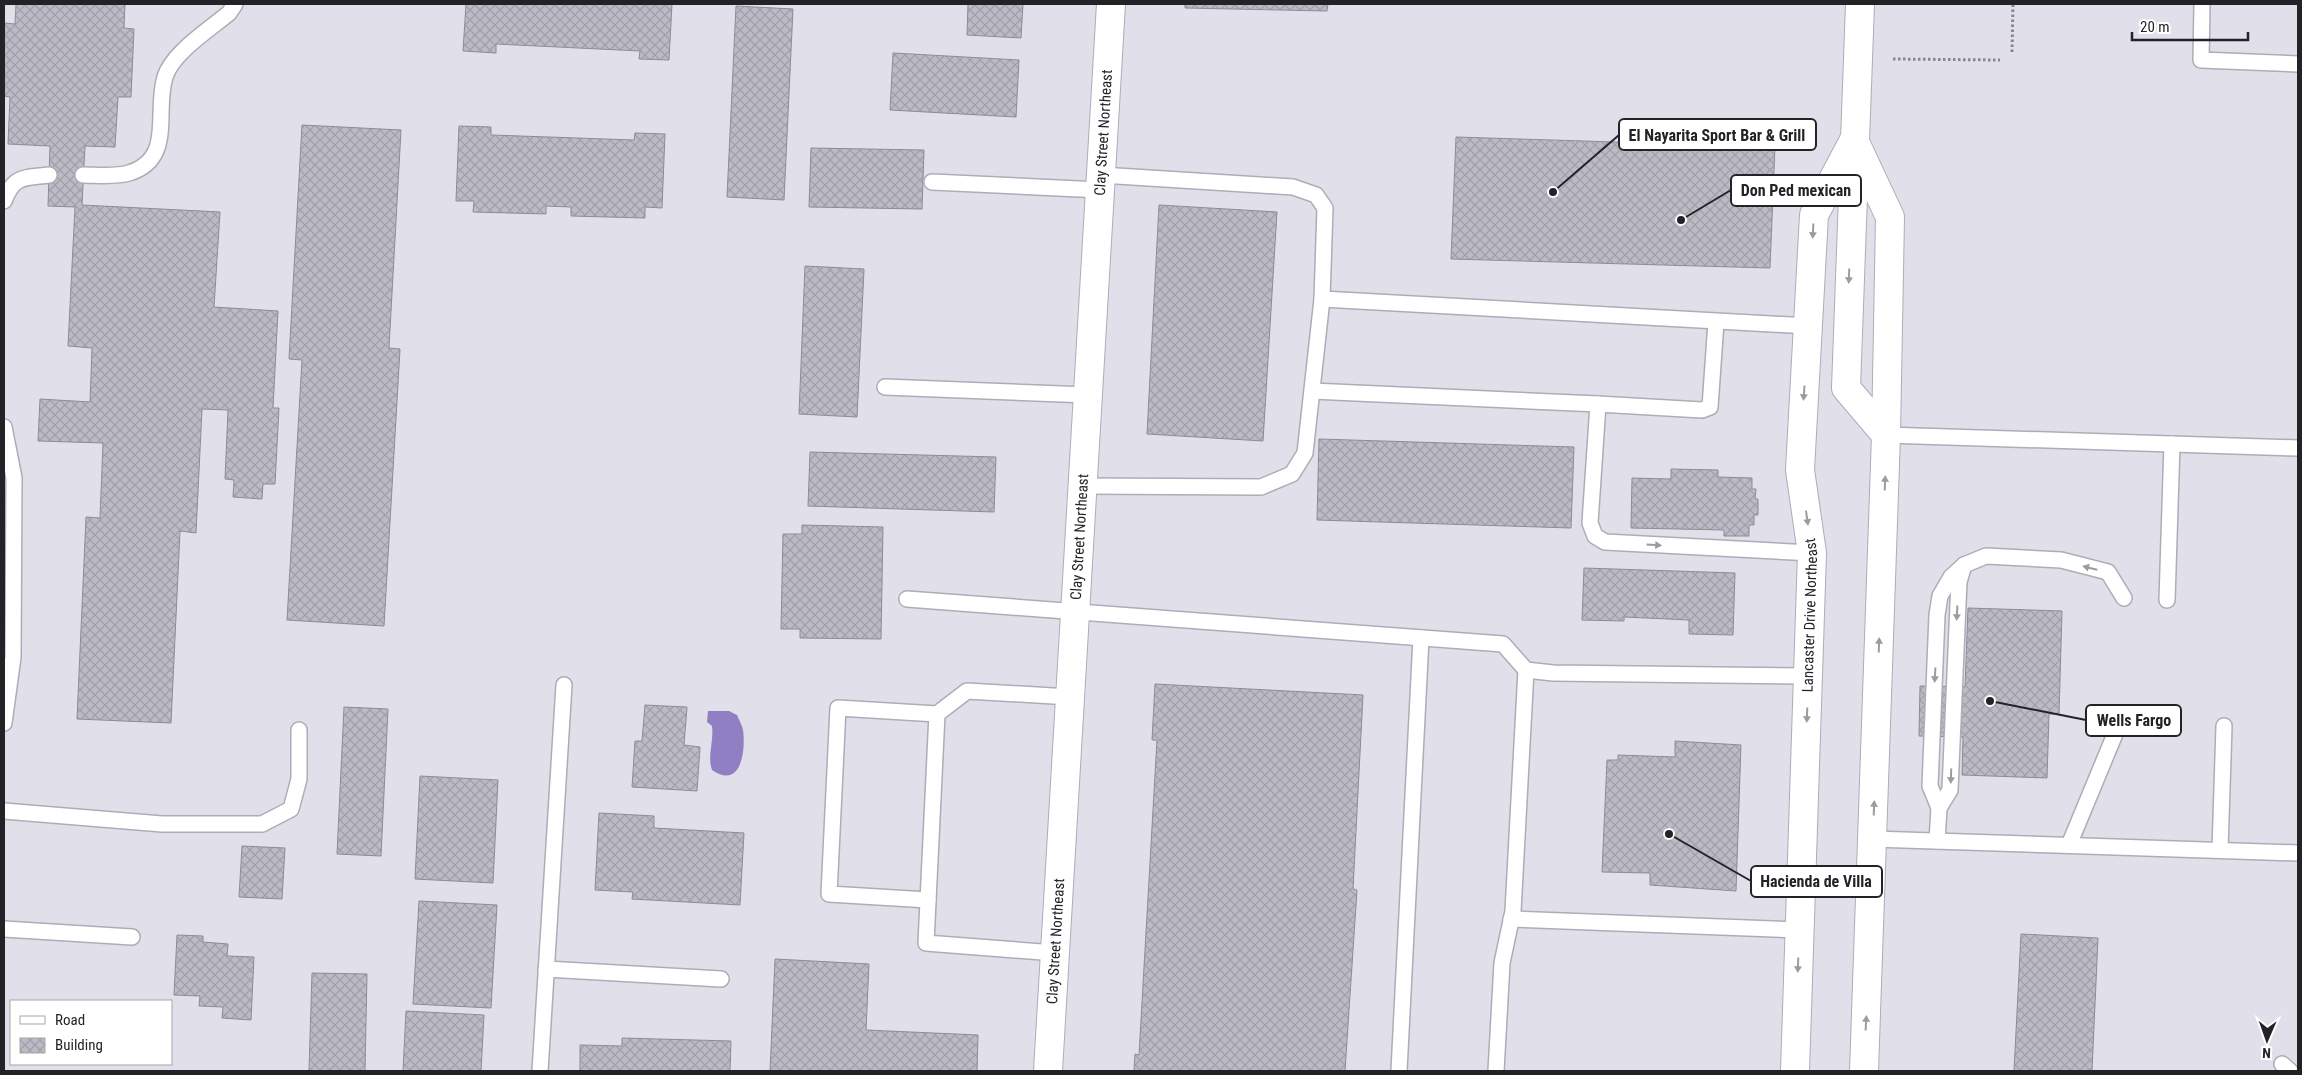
<svg xmlns="http://www.w3.org/2000/svg" width="2302" height="1075" font-family="'Roboto Condensed',sans-serif">
<style>
.water{fill:#9080c3}
.building{fill:url(#building-cross-hatch);stroke:#8d8b96}
.lines{fill:none;stroke-linecap:round;stroke-linejoin:round}
.service-casing{stroke:#aeacb7;stroke-width:18}
.minor-casing{stroke:#aeacb7;stroke-width:30}
.primary-casing{stroke:#aeacb7;stroke-width:30}
.path{stroke:#86858c;stroke-width:3;stroke-dasharray:2.5 2.5;stroke-linecap:butt}
.service{stroke:#fff;stroke-width:15}
.minor{stroke:#fff;stroke-width:28}
.primary{stroke:#fff;stroke-width:28}
.oneway{fill:#9c9c9e}
.labels{text-anchor:middle;stroke-width:5;stroke-linejoin:round;paint-order:stroke}
.street-label{font-size:15px;fill:#232327;stroke:#fff}
.leader{fill:none;stroke:#232327;stroke-width:2}
.callout-dot{fill:#232327;stroke:#fff;stroke-width:2}
.callout{fill:#fff;stroke:#232327;stroke-width:2}
.callout-label{font-size:16px;text-anchor:middle;font-weight:bold;fill:#232327}
</style>
<defs>
<pattern id="building-cross-hatch" width="8" height="8" patternUnits="userSpaceOnUse" patternTransform="scale(1.25)"><rect width="8" height="8" fill="#bcbac5"/><path d="M0 0l8 8M0 8l8-8" fill="none" stroke="#a1a0a9"/></pattern>
</defs>
<rect width="100%" height="100%" fill="#e1dfea"/>
<path class="water" d="M 708,711 L 729,711 L 737,715 C 739,720 742,725 743,730 C 746,751 741,790 712,770 C 707,756 714,742 712,726 L 707,722 Z"/>
<g class="building">
<path d="M 16,4 L 125,4 L 124,28 L 134,29 L 131,97 L 118,97 L 115,147 L 85,146 L 82,205 L 220,212 L 214,307 L 278,311 L 273,408 L 279,408 L 275,484 L 263,484 L 262,499 L 233,497 L 234,480 L 225,479 L 228,410 L 202,409 L 196,533 L 180,531 L 171,723 L 77,719 L 86,517 L 100,518 L 103,443 L 38,441 L 40,399 L 90,402 L 92,348 L 68,346 L 75,207 L 48,206 L 50,146 L 8,144 L 10,97 L 4,96 L 4,23 L 15,24 Z"/>
<path d="M 466,4 L 672,4 L 669,60 L 639,59 L 640,51 L 496,44 L 496,53 L 463,51 Z"/>
<path d="M 968,4 L 1023,4 L 1021,38 L 967,35 Z"/>
<path d="M 1185,4 L 1328,4 L 1327,11 L 1185,8 Z"/>
<path d="M 736,6 L 793,9 L 784,200 L 727,197 Z"/>
<path d="M 893,53 L 1019,60 L 1016,117 L 890,110 Z"/>
<path d="M 302,125 L 401,130 L 389,348 L 400,349 L 384,626 L 287,620 L 302,360 L 289,359 Z"/>
<path d="M 459,126 L 491,127 L 491,135 L 634,140 L 635,133 L 665,134 L 662,208 L 645,207 L 645,218 L 571,216 L 571,207 L 546,206 L 546,214 L 473,212 L 474,201 L 456,201 Z"/>
<path d="M 1456,137 L 1775,147 L 1770,268 L 1451,259 Z"/>
<path d="M 811,148 L 924,150 L 922,209 L 809,207 Z"/>
<path d="M 1159,205 L 1277,212 L 1263,441 L 1147,434 Z"/>
<path d="M 805,266 L 864,269 L 857,417 L 799,414 Z"/>
<path d="M 1319,439 L 1574,447 L 1571,528 L 1317,520 Z"/>
<path d="M 810,452 L 996,457 L 994,512 L 808,506 Z"/>
<path d="M 1671,469 L 1718,470 L 1718,477 L 1752,478 L 1752,489 L 1756,489 L 1755,499 L 1758,499 L 1758,515 L 1754,515 L 1754,525 L 1749,525 L 1749,536 L 1724,536 L 1724,530 L 1631,528 L 1632,478 L 1671,479 Z"/>
<path d="M 802,525 L 883,527 L 881,639 L 800,638 L 800,629 L 781,629 L 783,534 L 802,534 Z"/>
<path d="M 1584,568 L 1735,573 L 1733,635 L 1689,634 L 1689,620 L 1624,617 L 1624,621 L 1582,620 Z"/>
<path d="M 4,605 L 9,606 L 4,684 Z"/>
<path d="M 1968,608 L 2062,611 L 2059,714 L 2049,714 L 2047,778 L 1962,775 L 1963,737 L 1919,736 L 1920,686 L 1965,687 Z"/>
<path d="M 1155,684 L 1363,695 L 1353,889 L 1357,890 L 1345,1071 L 1134,1071 L 1135,1054 L 1139,1055 L 1157,740 L 1152,740 Z"/>
<path d="M 645,705 L 687,707 L 684,745 L 700,747 L 697,791 L 632,787 L 635,741 L 642,741 Z"/>
<path d="M 344,707 L 388,709 L 381,856 L 337,854 Z"/>
<path d="M 1675,741 L 1741,745 L 1736,891 L 1650,885 L 1650,873 L 1602,872 L 1607,760 L 1618,760 L 1618,755 L 1675,757 Z"/>
<path d="M 420,776 L 498,780 L 493,883 L 415,879 Z"/>
<path d="M 599,813 L 654,816 L 654,828 L 744,833 L 740,905 L 632,899 L 633,892 L 595,890 Z"/>
<path d="M 242,846 L 285,848 L 282,899 L 239,897 Z"/>
<path d="M 419,901 L 497,905 L 491,1008 L 413,1004 Z"/>
<path d="M 2021,934 L 2098,938 L 2092,1071 L 2014,1071 Z"/>
<path d="M 177,935 L 203,936 L 203,942 L 228,944 L 227,956 L 254,957 L 251,1020 L 222,1018 L 223,1007 L 199,1006 L 200,996 L 174,995 Z"/>
<path d="M 775,959 L 869,964 L 866,1030 L 978,1035 L 977,1071 L 770,1071 Z"/>
<path d="M 312,973 L 367,974 L 365,1071 L 309,1071 Z"/>
<path d="M 406,1011 L 484,1015 L 481,1071 L 403,1071 Z"/>
<path d="M 622,1038 L 731,1041 L 730,1071 L 580,1071 L 580,1045 L 622,1046 Z"/>
</g>
<g class="lines">
<defs>
<g id="service">
<path d="M 2202,4 L 2201,60 L 2298,64"/>
<path d="M 83,175 C 97,175 116,177 129,173 C 175,159 154,112 165,77 C 172,53 210,29 229,13 L 235,4"/>
<path d="M 1101,175 L 1293,187 L 1316,195 L 1325,208 L 1322,299 L 1808,326"/>
<path d="M 932,182 L 1100,190"/>
<path d="M 4,201 C 14,175 24,178 49,175"/>
<path d="M 885,387 L 1088,395"/>
<path d="M 1312,391 L 1598,404 L 1590,523 L 1595,536 L 1605,542 L 1812,553"/>
<path d="M 1598,404 L 1702,410 L 1710,407 L 1716,322"/>
<path d="M 4,427 L 14,478 L 13,657 L 4,723"/>
<path d="M 1886,435 L 2298,448"/>
<path d="M 1082,486 L 1261,487 L 1292,474 L 1305,453 L 1322,299"/>
<path d="M 907,599 L 1503,644 L 1526,670 L 1553,673 L 1809,676"/>
<path d="M 2167,600 L 2172,444"/>
<path d="M 1939,808 L 1930,786 L 1937,615 L 1940,596 L 1951,577 L 1964,565 L 1986,556 L 2061,560 L 2108,572 L 2124,598"/>
<path d="M 4,811 L 162,824 L 262,824 L 291,809 L 299,779 L 299,730"/>
<path d="M 1873,839 L 2298,853"/>
<path d="M 1937,841 L 1939,808 L 1950,790 L 1958,604 L 1959,582 L 1964,565"/>
<path d="M 2069,845 L 2120,722"/>
<path d="M 2220,850 L 2224,726"/>
<path d="M 928,900 L 829,894 L 838,708 L 937,714"/>
<path d="M 1511,919 L 1799,930"/>
<path d="M 4,929 L 132,937"/>
<path d="M 1055,953 L 926,943 L 937,714 L 967,691 L 1070,697"/>
<path d="M 546,969 L 721,979"/>
<path d="M 2282,1064 L 2290,1071"/>
<path d="M 540,1071 L 564,685"/>
<path d="M 1399,1071 L 1421,638"/>
<path d="M 1496,1071 L 1502,963 L 1513,911 L 1526,670"/>
</g>
<g id="minor">
<path id="s1" d="M 1048,1071 L 1111,4"/>
</g>
<g id="primary">
<path d="M 1860,4 L 1846,388 L 1886,435"/>
<path d="M 1854,140 L 1890,217 L 1886,435 L 1864,1071"/>
<path id="s2" d="M 1795,1071 L 1812,553 L 1800,470 L 1814,215 L 1854,140"/>
</g>
</defs>
<use href="#service" class="service-casing"/>
<use href="#minor" class="minor-casing"/>
<use href="#primary" class="primary-casing"/>
<g class="path">
<path d="M 2012,52 L 2013,4"/>
<path d="M 1893,59 L 2000,60"/>
</g>
<use href="#service" class="service"/>
<use href="#minor" class="minor"/>
<use href="#primary" class="primary"/>
</g>
<defs><path id="oneway-solid" d="M-6-.8H1V-3.2L6.5 0L1 3.2V.8H-6Z" transform="scale(1.25)"/></defs>
<g class="oneway">
<use href="#oneway-solid" transform="translate(1813 231) rotate(93)"/>
<use href="#oneway-solid" transform="translate(1849 276) rotate(92)"/>
<use href="#oneway-solid" transform="translate(1804 393) rotate(94)"/>
<use href="#oneway-solid" transform="translate(1885 483) rotate(-88)"/>
<use href="#oneway-solid" transform="translate(1807 518) rotate(82)"/>
<use href="#oneway-solid" transform="translate(1654 545) rotate(3)"/>
<use href="#oneway-solid" transform="translate(2090 568) rotate(-166)"/>
<use href="#oneway-solid" transform="translate(1957 613) rotate(93)"/>
<use href="#oneway-solid" transform="translate(1879 645) rotate(-88)"/>
<use href="#oneway-solid" transform="translate(1935 675) rotate(93)"/>
<use href="#oneway-solid" transform="translate(1807 715) rotate(92)"/>
<use href="#oneway-solid" transform="translate(1951 776) rotate(92)"/>
<use href="#oneway-solid" transform="translate(1874 808) rotate(-88)"/>
<use href="#oneway-solid" transform="translate(1798 965) rotate(92)"/>
<use href="#oneway-solid" transform="translate(1866 1023) rotate(-87)"/>
</g>
<g class="labels">
<g class="street-label">
<text dy="5" stroke="none"><textPath href="#s1" startOffset="940">Clay Street Northeast</textPath></text>
<text dy="5" stroke="none"><textPath href="#s1" startOffset="535">Clay Street Northeast</textPath></text>
<text dy="5" stroke="none"><textPath href="#s2" startOffset="456">Lancaster Drive Northeast</textPath></text>
<text dy="5" stroke="none"><textPath href="#s1" startOffset="130">Clay Street Northeast</textPath></text>
</g>
</g>
<path class="leader" d="M1553 192L1619 135M1681 220L1731 190M1990 701L2086 720M1669 834L1751 881"/>
<g class="callout-dot">
<circle cx="1553" cy="192" r="5"/>
<circle cx="1681" cy="220" r="5"/>
<circle cx="1990" cy="701" r="5"/>
<circle cx="1669" cy="834" r="5"/>
</g>
<g class="callout">
<rect x="1619" y="119" width="197" height="31" rx="5"/>
<rect x="1731" y="175" width="130" height="31" rx="5"/>
<rect x="2086" y="705" width="95" height="31" rx="5"/>
<rect x="1751" y="866" width="131" height="31" rx="5"/>
</g>
<g class="callout-label">
<text x="1717" y="141">El Nayarita Sport Bar &amp; Grill</text>
<text x="1796" y="196">Don Ped mexican</text>
<text x="2134" y="726">Wells Fargo</text>
<text x="1816" y="887">Hacienda de Villa</text>
</g>
<rect width="2302" height="1075" fill="none" stroke="#232327" stroke-width="10"/>
<rect x="10" y="1000" width="162" height="65" fill="#ffffff" stroke="#a7a7a9"/>
<rect x="20" y="1016" width="25" height="8" fill="#ffffff" stroke="#a7a7a9"/>
<text x="55" y="1025" font-size="15" fill="#232327">Road</text>
<rect x="20" y="1038" width="25" height="15" fill="url(#building-cross-hatch)" stroke="#a7a7a9"/>
<text x="55" y="1050" font-size="15" fill="#232327">Building</text>
<g transform="translate(2267 1040) rotate(182)" stroke="#ffffff" stroke-width="4" paint-order="stroke">
<path d="M0-4L9 19L0 12L-9 19Z" fill="#232327"/>
<text y="-8" font-size="14" font-weight="bold" text-anchor="middle" fill="#232327">N</text>
</g>
<path d="M2132 32v8h116v-8" fill="none" stroke="#232327" stroke-width="2.5"/>
<text x="2140" y="32" font-size="15" fill="#232327" stroke="#ffffff" stroke-width="4" paint-order="stroke">20 m</text>
</svg>
